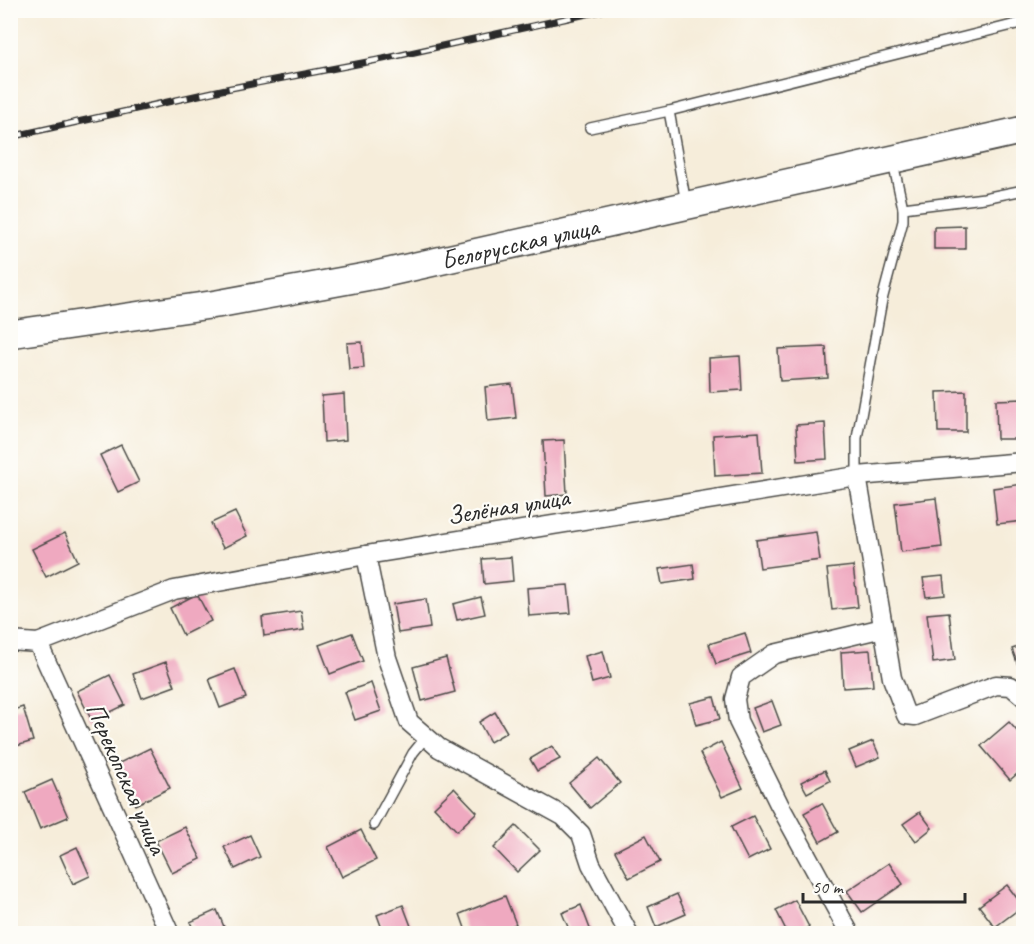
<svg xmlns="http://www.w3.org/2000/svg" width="1034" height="944" font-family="Caveat,sans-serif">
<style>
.building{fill:#efa9c0}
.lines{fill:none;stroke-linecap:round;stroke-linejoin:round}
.service-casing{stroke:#494845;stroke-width:12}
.minor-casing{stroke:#494845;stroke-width:21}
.secondary-casing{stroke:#494845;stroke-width:30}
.service{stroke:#fff;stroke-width:9}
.minor{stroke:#fff;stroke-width:18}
.secondary{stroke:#fff;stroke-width:27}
.rail-casing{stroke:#2b2b2b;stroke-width:7}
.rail{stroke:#fdfcf7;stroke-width:4.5;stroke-dasharray:14;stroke-linecap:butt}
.labels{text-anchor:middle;stroke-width:4.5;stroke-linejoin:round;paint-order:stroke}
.street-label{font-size:26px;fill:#2b2b2b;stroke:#fdfcf7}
</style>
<rect width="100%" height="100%" fill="#fdfcf7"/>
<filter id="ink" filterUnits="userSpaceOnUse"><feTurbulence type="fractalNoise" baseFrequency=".0167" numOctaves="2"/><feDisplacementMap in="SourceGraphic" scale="12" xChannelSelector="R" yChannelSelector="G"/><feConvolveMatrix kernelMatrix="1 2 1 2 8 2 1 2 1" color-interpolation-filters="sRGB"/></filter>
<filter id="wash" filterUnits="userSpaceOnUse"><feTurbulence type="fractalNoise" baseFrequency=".008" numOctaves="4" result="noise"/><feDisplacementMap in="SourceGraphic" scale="24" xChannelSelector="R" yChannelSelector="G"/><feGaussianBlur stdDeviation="1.35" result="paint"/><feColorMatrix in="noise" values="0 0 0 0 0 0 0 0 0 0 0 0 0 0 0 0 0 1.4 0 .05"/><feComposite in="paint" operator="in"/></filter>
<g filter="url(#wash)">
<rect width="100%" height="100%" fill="#f6edda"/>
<g id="blocks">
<g class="building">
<path d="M 965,226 L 965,249 L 934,249 L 934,227 Z"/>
<path d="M 362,342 L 364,368 L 349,369 L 347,343 Z"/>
<path d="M 826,347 L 828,378 L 780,381 L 778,349 Z"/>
<path d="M 740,356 L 742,390 L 710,392 L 709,358 Z"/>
<path d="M 512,384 L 516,418 L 488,421 L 485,387 Z"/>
<path d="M 966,391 L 966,432 L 938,432 L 937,392 Z"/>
<path d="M 344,394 L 346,440 L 324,442 L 322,396 Z"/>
<path d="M 1024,399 L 1024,439 L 997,439 L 996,400 Z"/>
<path d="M 825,423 L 827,459 L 798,461 L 796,425 Z"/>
<path d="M 759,432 L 762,473 L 715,476 L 713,435 Z"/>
<path d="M 564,440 L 567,494 L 546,496 L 543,441 Z"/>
<path d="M 121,445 L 139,482 L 118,492 L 100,455 Z"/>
<path d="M 1024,484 L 1024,521 L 997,524 L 993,488 Z"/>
<path d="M 936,498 L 942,547 L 901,552 L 895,503 Z"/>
<path d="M 235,512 L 247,536 L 223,548 L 211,523 Z"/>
<path d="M 816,532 L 820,560 L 760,568 L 756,540 Z"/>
<path d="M 65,533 L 78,561 L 46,577 L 32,549 Z"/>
<path d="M 511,557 L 513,581 L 484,584 L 482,559 Z"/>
<path d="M 693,564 L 695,579 L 662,584 L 659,569 Z"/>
<path d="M 853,566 L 858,607 L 832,610 L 827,569 Z"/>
<path d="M 943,576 L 945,595 L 926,597 L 923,578 Z"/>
<path d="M 568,585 L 571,613 L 529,616 L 527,588 Z"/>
<path d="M 197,594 L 211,621 L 183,635 L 170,608 Z"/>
<path d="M 481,597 L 485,614 L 457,620 L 453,604 Z"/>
<path d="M 426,599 L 430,628 L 398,633 L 393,604 Z"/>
<path d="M 301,611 L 304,630 L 264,636 L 262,617 Z"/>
<path d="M 949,612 L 955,660 L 933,663 L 927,614 Z"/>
<path d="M 352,633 L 363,661 L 330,674 L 319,645 Z"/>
<path d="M 745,633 L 751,653 L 716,664 L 709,644 Z"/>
<path d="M 1024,645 L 1024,679 L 1023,679 L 1012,649 Z"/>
<path d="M 870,650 L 873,686 L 843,688 L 841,652 Z"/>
<path d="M 603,651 L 610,678 L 592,683 L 585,656 Z"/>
<path d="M 446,658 L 455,692 L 422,701 L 413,667 Z"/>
<path d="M 166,662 L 175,686 L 142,698 L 133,674 Z"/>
<path d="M 235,669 L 246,698 L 220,708 L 209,679 Z"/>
<path d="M 110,675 L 125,705 L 92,721 L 77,691 Z"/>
<path d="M 371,683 L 381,711 L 355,720 L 345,692 Z"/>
<path d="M 714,697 L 720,719 L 696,725 L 690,703 Z"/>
<path d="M 772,701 L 781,725 L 762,732 L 753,708 Z"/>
<path d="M 23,707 L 33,741 L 10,748 L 10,711 Z"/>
<path d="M 495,712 L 507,732 L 490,742 L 479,722 Z"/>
<path d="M 1009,722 L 1024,739 L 1024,768 L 1010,780 L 981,746 Z"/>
<path d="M 873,741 L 880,757 L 856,767 L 849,751 Z"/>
<path d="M 721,742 L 743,788 L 722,797 L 700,753 Z"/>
<path d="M 552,746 L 560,759 L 537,771 L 530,759 Z"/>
<path d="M 150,748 L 170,788 L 135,805 L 115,765 Z"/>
<path d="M 599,758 L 620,783 L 590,808 L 569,783 Z"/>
<path d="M 825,770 L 830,781 L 807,793 L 801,782 Z"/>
<path d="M 52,780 L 68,817 L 40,829 L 25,792 Z"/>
<path d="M 454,788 L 477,812 L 457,831 L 434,807 Z"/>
<path d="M 822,803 L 838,832 L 820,842 L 804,813 Z"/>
<path d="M 920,812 L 932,828 L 916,841 L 903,824 Z"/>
<path d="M 753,816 L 770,849 L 748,860 L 731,827 Z"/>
<path d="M 516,826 L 540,850 L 517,872 L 494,848 Z"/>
<path d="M 185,827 L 201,859 L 172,873 L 156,841 Z"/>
<path d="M 361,830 L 376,860 L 342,877 L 328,847 Z"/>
<path d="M 250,835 L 260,857 L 235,869 L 224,847 Z"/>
<path d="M 646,835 L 660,862 L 629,878 L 615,851 Z"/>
<path d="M 77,847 L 90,876 L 73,884 L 60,855 Z"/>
<path d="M 889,863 L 903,884 L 862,912 L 847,891 Z"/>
<path d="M 1007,885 L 1023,906 L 995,927 L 979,906 Z"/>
<path d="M 677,894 L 686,914 L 656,927 L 648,907 Z"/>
<path d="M 505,896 L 516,924 L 492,934 L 467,934 L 460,914 Z"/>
<path d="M 795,900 L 809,927 L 795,934 L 788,934 L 776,910 Z"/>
<path d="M 403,905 L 414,934 L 384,934 L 377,915 Z"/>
<path d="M 581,905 L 592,934 L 571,934 L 562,913 Z"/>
<path d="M 217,910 L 227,934 L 196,934 L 190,922 Z"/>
</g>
</g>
</g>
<g filter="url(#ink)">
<use href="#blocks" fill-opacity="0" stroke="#494845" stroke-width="1.5"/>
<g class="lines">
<defs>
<g id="service">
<path d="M 669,111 L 686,203"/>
<path d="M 590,128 L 669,111 L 1024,22"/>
<path d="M 903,208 L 984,198 L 1024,190"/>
<path d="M 857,476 L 857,438 L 882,300 L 903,221 L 903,208 L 893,163"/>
<path d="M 374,825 L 413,753 L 426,737"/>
</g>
<g id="minor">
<path d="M 857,476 L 892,678 L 906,715 L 915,716 L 996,685 L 1011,686 L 1024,697"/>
<path d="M 366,555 L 387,658 L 409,722 L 439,748 L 563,816 L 581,834 L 591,864 L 629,934"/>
<path d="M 10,641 L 38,643 L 174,590 L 366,555 L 857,476 L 1024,462"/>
<path d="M 38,643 L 170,934"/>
<path d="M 850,934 L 779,804 L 738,721 L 735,699 L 741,677 L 774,654 L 883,628"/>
</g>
<g id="secondary">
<path id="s1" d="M 10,334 L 217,304 L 376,275 L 1024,130"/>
</g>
</defs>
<use href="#service" class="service-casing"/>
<use href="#minor" class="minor-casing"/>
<use href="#secondary" class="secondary-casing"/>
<use href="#service" class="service"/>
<use href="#minor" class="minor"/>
<use href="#secondary" class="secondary"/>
<defs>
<path id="rail" d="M 10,137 L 226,89 L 383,59 L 605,10"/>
</defs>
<use href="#rail" class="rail-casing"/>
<use href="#rail" class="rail"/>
</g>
</g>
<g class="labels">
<g class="street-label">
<text dy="9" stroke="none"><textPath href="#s1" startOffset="518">Белорусская улица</textPath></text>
<text transform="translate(508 506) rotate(-9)" y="9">Зелёная улица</text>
<text transform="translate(127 778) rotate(66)" y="9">Перекопская улица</text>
</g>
</g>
<rect width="1034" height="944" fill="none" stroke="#fdfcf7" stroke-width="36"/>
<path d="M803 893v9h162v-9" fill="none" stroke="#2b2b2b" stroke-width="3"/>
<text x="812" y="893" font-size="18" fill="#2b2b2b" stroke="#fdfcf7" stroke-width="4.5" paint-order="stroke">50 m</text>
</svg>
